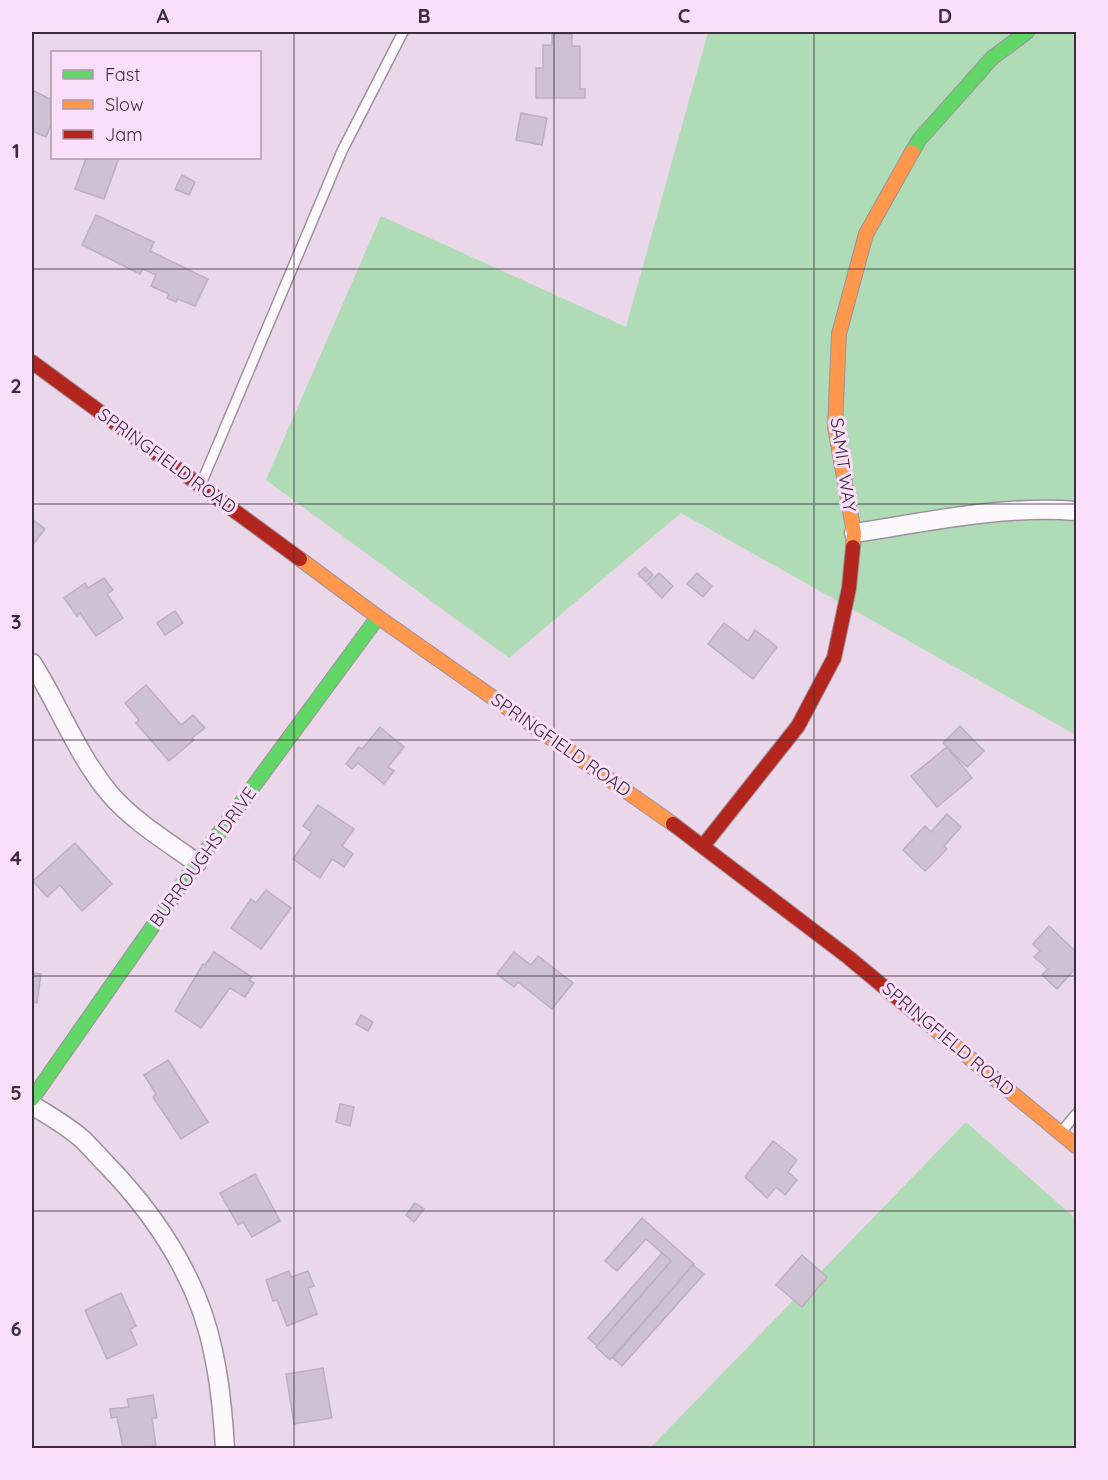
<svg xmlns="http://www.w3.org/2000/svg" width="1108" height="1480" font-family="Quicksand,sans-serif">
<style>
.green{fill:#b0dbb7}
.building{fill:#cec1d1;stroke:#bcb0bf;stroke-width:1.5}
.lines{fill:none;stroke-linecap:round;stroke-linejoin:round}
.lane-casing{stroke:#9f919f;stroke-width:12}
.street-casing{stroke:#9f919f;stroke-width:21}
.fast-casing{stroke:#9f919f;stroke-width:16}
.slow-casing{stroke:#9f919f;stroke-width:16}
.jam-casing{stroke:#9f919f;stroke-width:16}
.lane{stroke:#fcf9fc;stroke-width:9}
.street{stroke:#fcf9fc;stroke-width:18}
.fast{stroke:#63d668;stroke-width:14}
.slow{stroke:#ff974d;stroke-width:14}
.jam{stroke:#b3261e;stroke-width:14}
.grid{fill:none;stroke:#3c2e3b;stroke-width:1.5;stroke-opacity:0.55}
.labels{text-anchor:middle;stroke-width:6;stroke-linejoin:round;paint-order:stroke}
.street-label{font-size:18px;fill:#3c2e3b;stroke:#fbdffa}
.neatline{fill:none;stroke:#3c2e3b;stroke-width:2}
.grid-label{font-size:20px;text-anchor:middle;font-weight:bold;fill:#3c2e3b}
</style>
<rect width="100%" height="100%" fill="#ead7e9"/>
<g class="green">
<path d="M 708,32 L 1076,32 L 1076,735 L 681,513 L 509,658 L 266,480 L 381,216 L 626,327 Z"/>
<path d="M 966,1122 L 1076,1219 L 1076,1448 L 650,1448 Z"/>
</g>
<g class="building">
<path d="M 552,34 L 572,34 L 572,46 L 580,46 L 580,89 L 585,89 L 585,98 L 536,98 L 536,68 L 543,68 L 543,45 L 552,45 Z"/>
<path d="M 32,90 L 52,100 L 52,122 L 46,137 L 32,131 Z"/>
<path d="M 521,113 L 547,118 L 542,145 L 516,140 Z"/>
<path d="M 86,158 L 119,158 L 104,199 L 75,189 Z"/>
<path d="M 182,175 L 195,182 L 189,195 L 175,189 Z"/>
<path d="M 96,215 L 154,242 L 150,251 L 208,279 L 195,306 L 178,299 L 176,302 L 167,298 L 169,294 L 151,286 L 156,275 L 143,269 L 140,274 L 82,245 Z"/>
<path d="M 32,519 L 45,529 L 32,546 Z"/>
<path d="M 645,567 L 653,575 L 646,582 L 638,574 Z"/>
<path d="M 659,573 L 673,586 L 662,598 L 648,584 Z"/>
<path d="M 697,573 L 712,586 L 703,597 L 687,584 Z"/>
<path d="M 104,578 L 113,590 L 107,594 L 123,618 L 96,636 L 80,613 L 77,616 L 64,598 L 85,583 L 88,588 Z"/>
<path d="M 175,611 L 183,623 L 165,635 L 157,623 Z"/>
<path d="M 724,623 L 748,641 L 755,630 L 777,647 L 753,679 L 708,644 Z"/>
<path d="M 146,685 L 181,725 L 193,715 L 205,728 L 192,738 L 194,740 L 169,761 L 136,723 L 139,720 L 125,703 Z"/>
<path d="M 960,726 L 984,751 L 967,767 L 943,743 Z"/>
<path d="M 380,727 L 404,747 L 388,767 L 394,771 L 384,784 L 358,763 L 352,769 L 346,764 L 359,747 L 362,749 Z"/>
<path d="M 947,747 L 972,778 L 937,807 L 911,776 Z"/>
<path d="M 318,805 L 354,829 L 342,846 L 353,854 L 344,867 L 332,859 L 320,878 L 293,859 L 312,832 L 303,826 Z"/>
<path d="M 947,814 L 961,827 L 944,846 L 947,849 L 925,871 L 903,850 L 925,826 L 931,832 Z"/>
<path d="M 75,843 L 112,884 L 82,911 L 60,885 L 47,897 L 33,881 Z"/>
<path d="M 266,890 L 291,908 L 261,949 L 231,928 L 251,899 L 256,903 Z"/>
<path d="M 1049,926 L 1074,950 L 1076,947 L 1076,968 L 1057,989 L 1042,975 L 1048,969 L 1034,957 L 1040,951 L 1033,944 Z"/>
<path d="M 214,952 L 252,977 L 249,980 L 254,983 L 245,997 L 230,988 L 201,1028 L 175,1011 L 203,964 L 205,965 Z"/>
<path d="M 514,952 L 531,965 L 538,956 L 573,983 L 552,1009 L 518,982 L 514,987 L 497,974 Z"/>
<path d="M 32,973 L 41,974 L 37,1003 L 32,1002 Z"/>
<path d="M 361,1015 L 373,1022 L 368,1031 L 356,1024 Z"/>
<path d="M 168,1060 L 208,1122 L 181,1139 L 153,1097 L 156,1094 L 144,1075 Z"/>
<path d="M 340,1104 L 354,1107 L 350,1126 L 336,1122 Z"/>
<path d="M 773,1141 L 797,1160 L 788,1172 L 797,1180 L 785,1195 L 776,1187 L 767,1198 L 745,1177 Z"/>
<path d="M 255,1174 L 280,1221 L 252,1237 L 243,1222 L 238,1225 L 220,1193 Z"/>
<path d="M 415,1203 L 424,1209 L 414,1222 L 406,1215 Z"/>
<path d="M 642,1218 L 694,1264 L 610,1360 L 596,1347 L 671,1261 L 646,1239 L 617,1271 L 605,1261 Z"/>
<path d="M 662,1253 L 671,1261 L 597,1346 L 588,1338 Z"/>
<path d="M 802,1255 L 827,1277 L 802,1307 L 776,1285 Z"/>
<path d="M 693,1265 L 704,1274 L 622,1366 L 613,1358 Z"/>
<path d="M 289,1271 L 291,1277 L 308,1271 L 314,1286 L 308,1288 L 317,1314 L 287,1326 L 277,1300 L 273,1301 L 266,1280 Z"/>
<path d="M 121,1293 L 136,1326 L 130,1329 L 137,1345 L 107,1359 L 85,1310 Z"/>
<path d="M 323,1368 L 332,1418 L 294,1424 L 286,1374 Z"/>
<path d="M 153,1395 L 157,1418 L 152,1418 L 156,1446 L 123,1448 L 117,1417 L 111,1418 L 110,1409 L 129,1407 L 127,1399 Z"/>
</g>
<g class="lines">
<defs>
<g id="lane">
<path d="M 201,484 L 342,151 L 403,32"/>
<path d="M 1062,1131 L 1076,1114"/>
</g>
<g id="street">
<path d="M 854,533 C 927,522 1003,505 1076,511"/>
<path d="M 32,663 C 59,705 77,755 110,794 C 134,822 168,842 197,863"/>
<path d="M 32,1105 C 48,1115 66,1125 81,1138 C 90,1146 98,1156 106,1164 C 144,1203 175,1246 196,1296 C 216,1343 222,1398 225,1448"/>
</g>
<g id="fast">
<path d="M 912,152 L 919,140 L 992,58 L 1027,32"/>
<path d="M 32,1099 L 197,863 L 378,617"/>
</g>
<g id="slow">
<path d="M 853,547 L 854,533 L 835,427 L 839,334 L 866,234 L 912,152"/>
<path d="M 300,559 L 378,617 L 673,824"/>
<path d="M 931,1026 L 1076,1146"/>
</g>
<g id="jam">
<path d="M 32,362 L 300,559"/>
<path d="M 673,824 L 848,957 L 931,1026"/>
<path d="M 703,846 L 798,726 L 834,658 L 849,588 L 853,547"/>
</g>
</defs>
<use href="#lane" class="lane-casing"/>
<use href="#street" class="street-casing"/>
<use href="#fast" class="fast-casing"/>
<use href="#slow" class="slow-casing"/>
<use href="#jam" class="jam-casing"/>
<use href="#lane" class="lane"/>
<use href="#street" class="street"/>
<use href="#fast" class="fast"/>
<use href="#slow" class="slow"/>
<use href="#jam" class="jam"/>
</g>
<path class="grid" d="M 294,32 L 294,1448M 554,32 L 554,1448M 814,32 L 814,1448M 32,269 L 1076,269M 32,504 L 1076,504M 32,740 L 1076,740M 32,976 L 1076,976M 32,1211 L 1076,1211"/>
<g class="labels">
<g class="street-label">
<text transform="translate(167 461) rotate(36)" y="6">SPRINGFIELD ROAD</text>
<text transform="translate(843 465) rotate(82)" y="6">SAMIT WAY</text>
<text transform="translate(561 745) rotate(35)" y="6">SPRINGFIELD ROAD</text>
<text transform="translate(203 857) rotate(-54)" y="6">BURROUGHS DRIVE</text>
<text transform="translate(948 1039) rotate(40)" y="6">SPRINGFIELD ROAD</text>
</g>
</g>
<rect width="1108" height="1480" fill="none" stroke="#fbdffa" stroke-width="66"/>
<rect x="51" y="51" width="210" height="108" fill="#fbdffa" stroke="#af98ae" stroke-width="1.5"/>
<rect x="63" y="70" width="30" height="9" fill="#63d668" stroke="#af98ae" stroke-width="1.5"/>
<text x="105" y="81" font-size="18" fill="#3c2e3b">Fast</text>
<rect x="63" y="100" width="30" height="9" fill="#ff974d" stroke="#af98ae" stroke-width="1.5"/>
<text x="105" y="111" font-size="18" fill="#3c2e3b">Slow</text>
<rect x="63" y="130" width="30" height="9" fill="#b3261e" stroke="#af98ae" stroke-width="1.5"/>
<text x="105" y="141" font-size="18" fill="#3c2e3b">Jam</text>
<rect x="33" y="33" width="1042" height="1414" class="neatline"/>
<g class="grid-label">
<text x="163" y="23">A</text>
<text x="424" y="23">B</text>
<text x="684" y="23">C</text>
<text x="945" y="23">D</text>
<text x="16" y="158">1</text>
<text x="16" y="393">2</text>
<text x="16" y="629">3</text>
<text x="16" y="865">4</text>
<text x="16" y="1100">5</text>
<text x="16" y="1336">6</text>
</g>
</svg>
